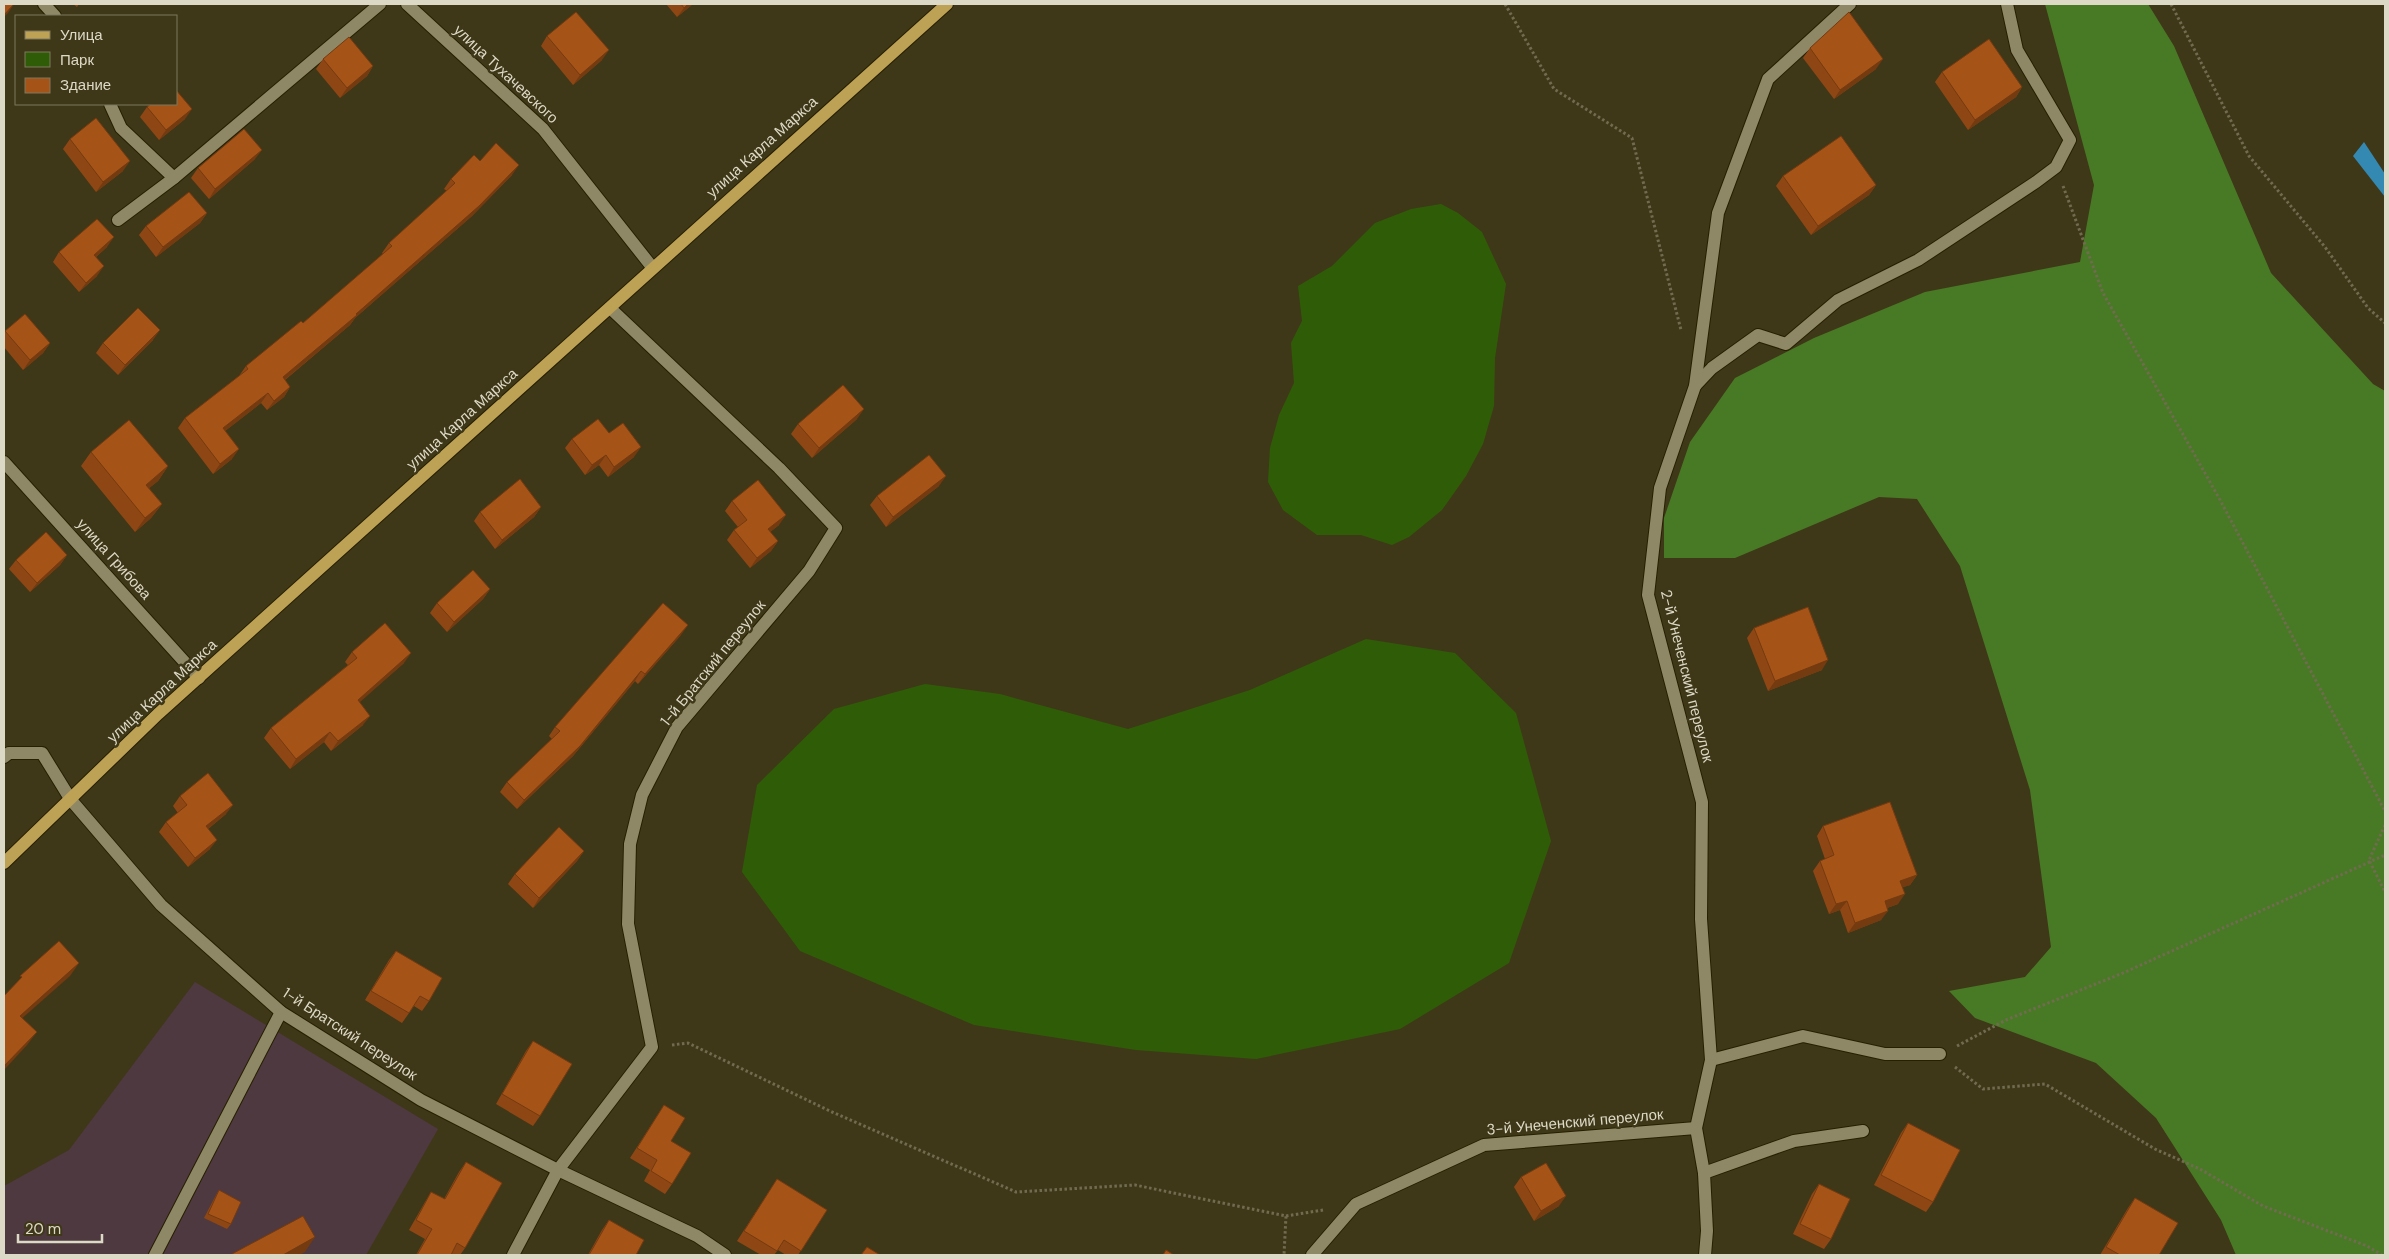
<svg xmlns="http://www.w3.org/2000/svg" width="2389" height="1259" font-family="'DM Sans',sans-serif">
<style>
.education{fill:#4d393f}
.green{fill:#2f5d07}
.forest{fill:#487a26}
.water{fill:#3489b3}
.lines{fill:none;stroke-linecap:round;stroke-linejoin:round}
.minor-casing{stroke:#261f00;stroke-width:14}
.major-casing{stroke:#261f00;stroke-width:14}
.path{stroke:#716b50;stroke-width:3;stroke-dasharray:2.5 2.5;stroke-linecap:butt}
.minor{stroke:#8f8866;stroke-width:12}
.major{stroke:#bda155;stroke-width:12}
.wall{fill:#8e4714}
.shaded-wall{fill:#743a10}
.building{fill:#a55317;stroke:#743a10}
.labels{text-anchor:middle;stroke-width:5;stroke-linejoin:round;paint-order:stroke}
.street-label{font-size:15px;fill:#ddd9c7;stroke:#3f3818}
</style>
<rect width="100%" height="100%" fill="#3f3818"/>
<path class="education" d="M 195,982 L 438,1129 L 366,1255 L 4,1255 L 4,1186 L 69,1150 Z"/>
<g class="green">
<path d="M 1441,204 L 1458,213 L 1482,232 L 1506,284 L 1495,358 L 1494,406 L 1483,444 L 1466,476 L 1442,510 L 1409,537 L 1392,545 L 1361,535 L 1317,535 L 1283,510 L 1268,482 L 1270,448 L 1279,415 L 1294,383 L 1291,343 L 1302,321 L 1298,286 L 1332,266 L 1375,223 L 1411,209 Z"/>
<path d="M 1366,639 L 1455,653 L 1516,713 L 1551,841 L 1509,963 L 1400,1029 L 1256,1059 L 1136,1050 L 974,1025 L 800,951 L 742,872 L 757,785 L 834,709 L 925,684 L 1000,694 L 1128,729 L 1250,690 Z"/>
</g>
<path class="forest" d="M 2045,4 L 2148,4 L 2174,46 L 2271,273 L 2373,384 L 2385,391 L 2385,1255 L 2236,1255 L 2221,1220 L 2156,1118 L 2096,1063 L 1975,1018 L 1949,991 L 2025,977 L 2051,947 L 2030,790 L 1960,566 L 1917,499 L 1879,497 L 1735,558 L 1664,558 L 1664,518 L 1690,442 L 1735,378 L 1814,338 L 1925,292 L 2080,262 L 2094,185 Z"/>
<path class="water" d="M 2364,142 L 2385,174 L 2385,197 L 2353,156 Z"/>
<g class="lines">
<defs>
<g id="minor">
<path d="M 44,4 L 55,16"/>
<path d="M 407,4 L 543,129 L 652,267"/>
<path d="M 110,104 L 121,128 L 174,178"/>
<path d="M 118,220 L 174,178 L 380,4"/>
<path d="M 1695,386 L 1712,368 L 1758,335 L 1786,344 L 1838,300 L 1918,260 L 2036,182 L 2056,167 L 2070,140 L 2017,50 L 2007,4"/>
<path d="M 4,462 L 199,678"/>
<path d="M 4,757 L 9,753 L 42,753 L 71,800 L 161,905 L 281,1012 L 421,1100 L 558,1170 L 697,1236 L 725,1255"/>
<path d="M 1711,1060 L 1803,1036 L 1885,1054 L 1940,1054"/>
<path d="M 1704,1173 L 1794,1141 L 1863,1131"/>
<path d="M 155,1255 L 281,1012"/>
<path d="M 513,1255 L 558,1170 L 652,1047 L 628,924 L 630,844 L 642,795 L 677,727 L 809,571 L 836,528 L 779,468 L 610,308"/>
<path d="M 1312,1255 L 1356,1204 L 1484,1145 L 1696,1128"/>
<path d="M 1705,1255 L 1707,1231 L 1704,1173 L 1696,1128 L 1711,1060 L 1701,919 L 1702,802 L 1648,595 L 1660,488 L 1695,386 L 1718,213 L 1768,79 L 1850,4"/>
</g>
<path id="major" d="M 4,863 L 158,714 L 947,4"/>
</defs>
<use href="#minor" class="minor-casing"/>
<use href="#major" class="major-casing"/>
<g class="path">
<path d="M 1505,4 L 1554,89 L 1632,138 L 1681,330"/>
<path d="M 2171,4 L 2249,156 L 2325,247 L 2368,308 L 2385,323"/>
<path d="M 2063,186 L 2103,293 L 2219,498 L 2385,811"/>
<path d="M 2385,825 L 2369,860 L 2385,892"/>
<path d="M 672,1045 L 688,1043 L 832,1112 L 1016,1192 L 1135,1185 L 1286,1216 L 1284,1255"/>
<path d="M 1957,1046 L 2006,1020 L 2123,973 L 2385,855"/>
<path d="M 1955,1067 L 1983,1089 L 2045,1084 L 2155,1149 L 2200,1169 L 2263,1206 L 2367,1246 L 2382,1255"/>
<path d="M 1286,1216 L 1323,1210"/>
</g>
<use href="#minor" class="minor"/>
<use href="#major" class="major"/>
</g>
<g class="wall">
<path d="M 73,4 L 79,4 L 77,7 Z"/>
<path d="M 666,4 L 693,4 L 677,17 Z"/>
<path d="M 547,36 L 602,60 L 573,85 L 541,46 Z"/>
<path d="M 1810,48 L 1876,69 L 1834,99 L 1803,58 Z"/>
<path d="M 323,59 L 373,66 L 367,76 L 340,98 L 316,69 Z"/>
<path d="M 1942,72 L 2022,87 L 2016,97 L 1968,130 L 1935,82 Z"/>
<path d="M 147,107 L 185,119 L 159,140 L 140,117 Z"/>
<path d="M 70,139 L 123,171 L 96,192 L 63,149 Z"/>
<path d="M 255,159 L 209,199 L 191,178 L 198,168 Z"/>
<path d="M 480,161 L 512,175 L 472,216 L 355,318 L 350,325 L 285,380 L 290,387 L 284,397 L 267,410 L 261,403 L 225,431 L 232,459 L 213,474 L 178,428 L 185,418 L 239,376 L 246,366 L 303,323 L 383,254 L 382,253 L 389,243 L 447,191 L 444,189 L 451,179 Z"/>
<path d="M 1783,176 L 1876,185 L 1869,195 L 1811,235 L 1776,186 Z"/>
<path d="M 207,213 L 200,223 L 156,257 L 139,235 L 146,226 Z"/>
<path d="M 107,247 L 96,257 L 97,276 L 79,292 L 53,262 L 59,252 Z"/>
<path d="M 5,331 L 50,343 L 43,353 L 23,370 L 4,347 L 4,332 Z"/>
<path d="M 153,340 L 118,375 L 96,353 L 103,343 Z"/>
<path d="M 857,419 L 812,458 L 791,434 L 798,424 Z"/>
<path d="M 609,433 L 634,457 L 608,477 L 599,465 L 585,475 L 565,448 L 572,439 Z"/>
<path d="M 91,452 L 168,466 L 158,481 L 149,488 L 162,504 L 151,518 L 135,532 L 81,466 Z"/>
<path d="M 939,486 L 886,527 L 870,505 L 877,496 Z"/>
<path d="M 732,501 L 779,525 L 770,532 L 778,541 L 771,551 L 750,568 L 727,540 L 734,530 L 738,527 L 725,511 Z"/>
<path d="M 541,507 L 534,517 L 495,549 L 474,521 L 480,512 Z"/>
<path d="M 67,555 L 60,565 L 30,592 L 9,569 L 16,560 Z"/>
<path d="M 490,589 L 483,599 L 447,632 L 430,613 L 437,603 Z"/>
<path d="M 1754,628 L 1822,670 L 1768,691 L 1747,638 Z"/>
<path d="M 681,635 L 638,684 L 635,681 L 573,756 L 517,809 L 500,792 L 507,782 L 552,739 L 549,736 L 555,727 Z"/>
<path d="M 352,652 L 404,663 L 359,702 L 363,725 L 331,751 L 324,742 L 290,769 L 264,738 L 271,728 L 348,665 L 345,662 Z"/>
<path d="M 180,796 L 226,814 L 208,829 L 210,849 L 188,867 L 159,832 L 166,822 L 178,813 L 173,806 Z"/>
<path d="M 1823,826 L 1917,875 L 1910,885 L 1902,887 L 1898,904 L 1887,908 L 1881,920 L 1848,933 L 1840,910 L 1829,914 L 1813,871 L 1820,861 L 1825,859 L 1817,836 Z"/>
<path d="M 584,851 L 577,861 L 533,908 L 508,884 L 515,874 Z"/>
<path d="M 396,951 L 429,1001 L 422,1011 L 414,1006 L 402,1023 L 365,1000 L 389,960 Z"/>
<path d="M 533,1041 L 540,1116 L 533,1126 L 496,1104 L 526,1051 Z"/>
<path d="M 664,1105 L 671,1141 L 672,1184 L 665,1194 L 644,1181 L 650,1170 L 630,1158 Z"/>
<path d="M 1908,1123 L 1933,1202 L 1926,1212 L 1874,1185 L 1901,1133 Z"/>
<path d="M 466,1162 L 465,1248 L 460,1255 L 455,1255 L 452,1254 L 451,1255 L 416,1255 L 425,1239 L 409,1230 L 425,1202 L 431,1192 L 444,1199 L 459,1172 Z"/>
<path d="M 1521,1177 L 1559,1206 L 1534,1221 L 1514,1187 Z"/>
<path d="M 777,1179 L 827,1210 L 798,1255 L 786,1255 L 778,1250 L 774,1255 L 761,1255 L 737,1241 Z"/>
<path d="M 1819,1184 L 1831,1239 L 1824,1249 L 1793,1234 L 1812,1194 Z"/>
<path d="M 219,1190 L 231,1224 L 227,1229 L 204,1218 L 216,1195 Z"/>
<path d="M 2135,1198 L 2159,1255 L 2100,1255 L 2128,1208 Z"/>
<path d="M 609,1220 L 636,1255 L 588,1255 L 602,1230 Z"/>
</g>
<g class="shaded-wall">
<path d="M 14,4 L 8,13 L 4,17 L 4,15 Z"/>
<path d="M 688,4 L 693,4 L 677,17 L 684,8 Z"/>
<path d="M 609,50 L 602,60 L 573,85 L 580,75 Z"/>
<path d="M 1883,59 L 1876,69 L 1834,99 L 1840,90 Z"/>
<path d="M 373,66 L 367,76 L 340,98 L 347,88 Z"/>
<path d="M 2022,87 L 2016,97 L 1968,130 L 1975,120 Z"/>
<path d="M 192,109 L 185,119 L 159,140 L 166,130 Z"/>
<path d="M 262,150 L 255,159 L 209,199 L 215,189 Z"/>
<path d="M 130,161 L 123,171 L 96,192 L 103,182 Z"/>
<path d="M 519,165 L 512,175 L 472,216 L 355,318 L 350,325 L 276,387 L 283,377 L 356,314 Z"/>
<path d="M 1876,185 L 1869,195 L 1811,235 L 1818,226 Z"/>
<path d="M 207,213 L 200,223 L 156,257 L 163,247 Z"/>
<path d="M 114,237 L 107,247 L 87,265 L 94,255 Z"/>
<path d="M 104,266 L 97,276 L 79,292 L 86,283 Z"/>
<path d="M 160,330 L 153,340 L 118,375 L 125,365 Z"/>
<path d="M 50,343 L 43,353 L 23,370 L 30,360 Z"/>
<path d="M 290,387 L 284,397 L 267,410 L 274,401 Z"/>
<path d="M 268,393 L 261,403 L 216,438 L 223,428 Z"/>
<path d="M 864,409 L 857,419 L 812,458 L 819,448 Z"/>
<path d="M 641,447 L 634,457 L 608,477 L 614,467 Z"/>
<path d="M 239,449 L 232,459 L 213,474 L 220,464 Z"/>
<path d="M 606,455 L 599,465 L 585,475 L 592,465 Z"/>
<path d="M 168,466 L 158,481 L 136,499 L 146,485 Z"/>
<path d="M 946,476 L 939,486 L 886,527 L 893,517 Z"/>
<path d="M 162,504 L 151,518 L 135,532 L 145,518 Z"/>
<path d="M 541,507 L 534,517 L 495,549 L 502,540 Z"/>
<path d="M 786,515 L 779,525 L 761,539 L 768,529 Z"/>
<path d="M 778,541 L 771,551 L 750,568 L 757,558 Z"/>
<path d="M 67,555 L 60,565 L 30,592 L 37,583 Z"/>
<path d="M 490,589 L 483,599 L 447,632 L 454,622 Z"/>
<path d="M 688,625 L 681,635 L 638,684 L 645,674 Z"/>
<path d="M 411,653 L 404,663 L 351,710 L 358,700 Z"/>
<path d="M 1828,660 L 1822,670 L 1768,691 L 1775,681 Z"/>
<path d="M 641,671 L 635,681 L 573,756 L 517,809 L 524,800 Z"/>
<path d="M 370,716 L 363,725 L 331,751 L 338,741 Z"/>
<path d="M 330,732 L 324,742 L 290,769 L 296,759 Z"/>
<path d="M 233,805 L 226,814 L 199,836 L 206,826 Z"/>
<path d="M 217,840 L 210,849 L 188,867 L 195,858 Z"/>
<path d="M 584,851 L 577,861 L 533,908 L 539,898 Z"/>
<path d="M 1917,875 L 1910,885 L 1893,891 L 1900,881 Z"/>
<path d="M 1905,894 L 1898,904 L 1878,911 L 1885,901 Z"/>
<path d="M 1847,901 L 1840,910 L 1829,914 L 1836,904 Z"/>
<path d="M 1888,911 L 1881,920 L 1848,933 L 1855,923 Z"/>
<path d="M 79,963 L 70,976 L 10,1029 L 20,1016 Z"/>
<path d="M 37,1032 L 27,1045 L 4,1070 L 4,1066 Z"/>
<path d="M 1566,1196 L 1559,1206 L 1534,1221 L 1541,1211 Z"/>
<path d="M 315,1237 L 305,1252 L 299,1255 L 283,1255 Z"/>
</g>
<g class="building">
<path d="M 4,4 L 14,4 L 4,15 Z"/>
<path d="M 681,4 L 688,4 L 684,8 Z"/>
<path d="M 576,12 L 609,50 L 580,75 L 547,36 Z"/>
<path d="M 1849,12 L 1883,59 L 1840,90 L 1810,48 Z"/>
<path d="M 349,37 L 373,66 L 347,88 L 323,59 Z"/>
<path d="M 1989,39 L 2022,87 L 1975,120 L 1942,72 Z"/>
<path d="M 176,90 L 192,109 L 166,130 L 147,107 L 151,104 L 176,104 Z"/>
<path d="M 96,118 L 130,161 L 103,182 L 70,139 Z"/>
<path d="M 244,129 L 262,150 L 215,189 L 198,168 Z"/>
<path d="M 1841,136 L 1876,185 L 1818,226 L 1783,176 Z"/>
<path d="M 496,143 L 519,165 L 479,206 L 356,314 L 357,315 L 283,377 L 290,387 L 274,401 L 268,393 L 223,428 L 239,449 L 220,464 L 185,418 L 248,369 L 246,366 L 301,321 L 303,323 L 392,246 L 389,243 L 455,183 L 451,179 L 474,155 L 480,161 Z"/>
<path d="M 189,192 L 207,213 L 163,247 L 146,226 Z"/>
<path d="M 97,219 L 114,237 L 94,255 L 104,266 L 86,283 L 59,252 Z"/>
<path d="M 138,308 L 160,330 L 125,365 L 103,343 Z"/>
<path d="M 25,314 L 50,343 L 30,360 L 5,331 Z"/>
<path d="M 843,385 L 864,409 L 819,448 L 798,424 Z"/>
<path d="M 598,419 L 609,433 L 623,423 L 641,447 L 614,467 L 606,455 L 592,465 L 572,439 Z"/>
<path d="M 129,420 L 168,466 L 146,485 L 162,504 L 145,518 L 91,452 Z"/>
<path d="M 929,455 L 946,476 L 893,517 L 877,496 Z"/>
<path d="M 520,479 L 541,507 L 502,540 L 480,512 Z"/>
<path d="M 758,480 L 786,515 L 768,529 L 778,541 L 757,558 L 734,530 L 747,520 L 732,501 Z"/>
<path d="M 46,532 L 67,555 L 37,583 L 16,560 Z"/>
<path d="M 473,570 L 490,589 L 454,622 L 437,603 Z"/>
<path d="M 663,603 L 688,625 L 645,674 L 641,671 L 580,746 L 524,800 L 507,782 L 560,731 L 555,727 Z"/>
<path d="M 1808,607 L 1828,660 L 1775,681 L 1754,628 Z"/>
<path d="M 385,623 L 411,653 L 358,700 L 370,716 L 338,741 L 330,732 L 296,759 L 271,728 L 357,658 L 352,652 Z"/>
<path d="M 208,773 L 233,805 L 206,826 L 217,840 L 195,858 L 166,822 L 187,805 L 180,796 Z"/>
<path d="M 1890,802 L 1917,875 L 1900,881 L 1905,894 L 1885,901 L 1888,911 L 1855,923 L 1847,901 L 1836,904 L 1820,861 L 1834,855 L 1823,826 Z"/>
<path d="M 559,827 L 584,851 L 539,898 L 515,874 Z"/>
<path d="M 59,941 L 79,963 L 20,1016 L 37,1032 L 4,1066 L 4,996 L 22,977 L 20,976 Z"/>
<path d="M 396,951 L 442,978 L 429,1001 L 420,996 L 409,1013 L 371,991 Z"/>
<path d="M 533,1041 L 572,1064 L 540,1116 L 502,1094 Z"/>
<path d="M 664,1105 L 685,1118 L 671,1141 L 691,1153 L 672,1184 L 651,1171 L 657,1160 L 637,1148 Z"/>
<path d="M 1908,1123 L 1960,1150 L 1933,1202 L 1881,1175 Z"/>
<path d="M 466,1162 L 502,1183 L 465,1248 L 457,1243 L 451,1255 L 417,1255 L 432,1229 L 416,1220 L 431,1192 L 445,1199 Z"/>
<path d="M 1546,1163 L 1566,1196 L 1541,1211 L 1521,1177 Z"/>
<path d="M 777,1179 L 827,1210 L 801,1251 L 784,1240 L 777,1251 L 744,1231 Z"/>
<path d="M 1819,1184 L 1850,1199 L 1831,1239 L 1800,1224 Z"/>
<path d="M 219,1190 L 241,1202 L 231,1224 L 208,1214 Z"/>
<path d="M 2135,1198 L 2178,1223 L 2159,1255 L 2120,1255 L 2106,1247 Z"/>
<path d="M 303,1216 L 315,1237 L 283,1255 L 230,1255 Z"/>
<path d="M 609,1220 L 644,1240 L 636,1255 L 589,1255 Z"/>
<path d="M 867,1247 L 880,1255 L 861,1255 Z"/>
<path d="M 1166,1250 L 1174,1255 L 1163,1255 Z"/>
</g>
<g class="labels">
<g class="street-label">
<text transform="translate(506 74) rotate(43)" y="5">улица Тухачевского</text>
<text transform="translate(762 147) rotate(-42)" y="5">улица Карла Маркса</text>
<text transform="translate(462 419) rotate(-42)" y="5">улица Карла Маркса</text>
<text transform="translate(114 559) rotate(48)" y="5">улица Грибова</text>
<text transform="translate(713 663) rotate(-51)" y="5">1-й Братский переулок</text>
<text transform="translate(1687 676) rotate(76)" y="5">2-й Унеченский переулок</text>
<text transform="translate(162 691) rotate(-43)" y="5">улица Карла Маркса</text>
<text transform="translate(350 1034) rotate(33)" y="5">1-й Братский переулок</text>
<text transform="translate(1575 1122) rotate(-5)" y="5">3-й Унеченский переулок</text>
</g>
</g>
<rect width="2389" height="1259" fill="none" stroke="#ddd9c7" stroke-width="10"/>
<rect x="15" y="15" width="162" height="90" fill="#3f3818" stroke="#7e785e"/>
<rect x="25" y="31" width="25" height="8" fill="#bda155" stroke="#7e785e"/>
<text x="60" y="40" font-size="15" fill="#ddd9c7">Улица</text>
<rect x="25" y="52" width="25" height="15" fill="#2f5d07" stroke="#7e785e"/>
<text x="60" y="65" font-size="15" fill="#ddd9c7">Парк</text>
<rect x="25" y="78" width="25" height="15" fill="#a55317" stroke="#7e785e"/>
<text x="60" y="90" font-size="15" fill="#ddd9c7">Здание</text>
<path d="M18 1234v8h84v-8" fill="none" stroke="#ddd9c7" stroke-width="2.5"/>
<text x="25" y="1234" font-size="15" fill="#ddd9c7" stroke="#3f3818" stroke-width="4" paint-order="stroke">20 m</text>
</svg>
